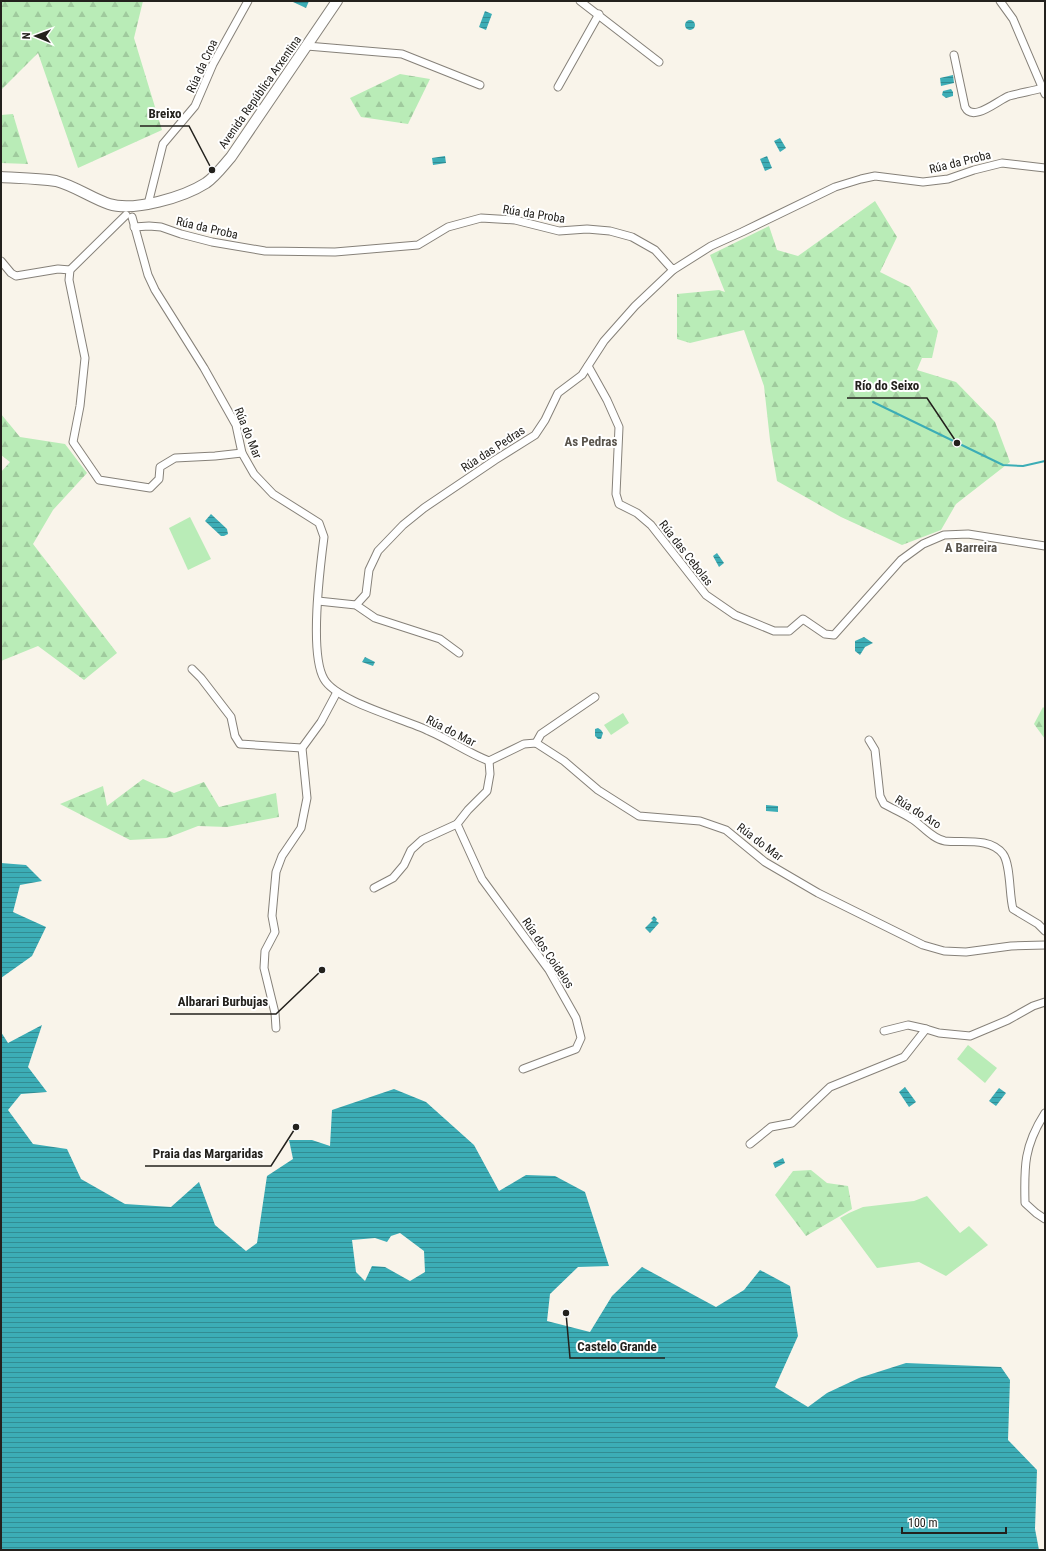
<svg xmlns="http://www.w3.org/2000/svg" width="1046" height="1551" font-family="'Roboto Condensed',sans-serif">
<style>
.grass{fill:#b9ecb7}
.forest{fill:url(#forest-firs)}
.water{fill:url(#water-rules);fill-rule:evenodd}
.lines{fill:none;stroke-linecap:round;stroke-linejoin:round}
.stream{stroke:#3cadb6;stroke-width:2}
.minor-casing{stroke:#868179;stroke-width:9}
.secondary-casing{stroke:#868179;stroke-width:12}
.minor{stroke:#fff;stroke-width:7}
.secondary{stroke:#fff;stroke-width:10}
.labels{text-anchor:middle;stroke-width:4;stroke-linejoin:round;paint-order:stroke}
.street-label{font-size:12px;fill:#23211d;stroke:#fff}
.neighbourhood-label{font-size:13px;font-weight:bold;fill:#59544c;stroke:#fff}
.leader{fill:none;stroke:#23211d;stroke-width:1.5}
.callout-dot{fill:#23211d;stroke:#fff;stroke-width:1.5}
.callout-label{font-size:13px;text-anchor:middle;font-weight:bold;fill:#23211d;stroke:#fff;stroke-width:4;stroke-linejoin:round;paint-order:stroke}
</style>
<defs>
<pattern id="forest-firs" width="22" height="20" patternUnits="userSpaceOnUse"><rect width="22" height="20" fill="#b9ecb7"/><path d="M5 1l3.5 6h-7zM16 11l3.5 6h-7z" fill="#9fca9d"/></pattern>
<pattern id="water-rules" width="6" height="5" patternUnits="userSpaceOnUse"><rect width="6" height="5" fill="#3cadb6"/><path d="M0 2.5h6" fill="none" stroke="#328c93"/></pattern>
</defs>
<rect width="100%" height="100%" fill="#f9f4ea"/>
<g class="grass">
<path d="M 190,517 L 211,559 L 188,570 L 169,528 Z"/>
<path d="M 623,713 L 629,723 L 611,735 L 604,725 Z"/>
<path d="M 968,1045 L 997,1068 L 985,1083 L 957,1059 Z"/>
<path d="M 927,1196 L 960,1233 L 969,1226 L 988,1245 L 946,1276 L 919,1262 L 877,1268 L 840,1218 L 849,1213 L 863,1207 L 914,1201 Z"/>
</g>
<g class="forest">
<path d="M 1,1 L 143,1 L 134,38 L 162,130 L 78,168 L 38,53 L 1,90 Z"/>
<path d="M 400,74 L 430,79 L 408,124 L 361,117 L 350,98 Z"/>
<path d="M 13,114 L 28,164 L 1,163 L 1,115 Z"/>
<path d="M 875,201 L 897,237 L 880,272 L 910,287 L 938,331 L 932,358 L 922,358 L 917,370 L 956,382 L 995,422 L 1010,462 L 956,504 L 941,530 L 902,545 L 841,517 L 777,481 L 770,440 L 764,386 L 744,330 L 690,343 L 677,339 L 677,294 L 719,290 L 725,292 L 710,255 L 769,226 L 777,250 L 798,256 Z"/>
<path d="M 1,414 L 20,437 L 65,444 L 87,473 L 53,510 L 33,544 L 117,653 L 84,680 L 38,646 L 1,661 L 1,472 L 10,462 L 1,455 Z"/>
<path d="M 1043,707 L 1045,709 L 1045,739 L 1034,724 Z"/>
<path d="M 143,779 L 174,793 L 204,782 L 219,807 L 276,793 L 279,817 L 227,827 L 198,826 L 167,838 L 130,840 L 60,804 L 103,786 L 107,806 Z"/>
<path d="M 811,1170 L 827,1183 L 848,1186 L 852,1209 L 806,1236 L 775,1195 L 793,1171 Z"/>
</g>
<g class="water">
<path d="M 293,1 L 309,1 L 306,8 L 293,2 Z"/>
<path d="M 485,11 L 492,14 L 486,30 L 479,27 Z"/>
<circle cx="690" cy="25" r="5"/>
<path d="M 953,75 L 954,83 L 941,86 L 940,78 Z"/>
<path d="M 951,89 L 953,92 L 953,96 L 946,98 L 942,95 L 943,91 Z"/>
<path d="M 780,138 L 786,148 L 780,152 L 774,141 Z"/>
<path d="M 445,156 L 446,163 L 433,165 L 432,158 Z"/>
<path d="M 767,156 L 772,168 L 765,171 L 760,159 Z"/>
<path d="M 211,514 L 227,529 L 228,534 L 224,536 L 221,536 L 205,521 Z"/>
<path d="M 717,553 L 724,563 L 719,567 L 713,556 Z"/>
<path d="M 864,637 L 873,643 L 865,647 L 860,655 L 855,651 L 855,641 Z"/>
<path d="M 365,657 L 375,662 L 373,666 L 362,662 Z"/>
<path d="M 598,728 L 601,730 L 603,733 L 601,739 L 598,739 L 595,736 L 595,729 Z"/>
<path d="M 766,805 L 778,806 L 778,812 L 766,811 Z"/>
<path d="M 1,863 L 26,865 L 42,881 L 20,885 L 13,912 L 46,927 L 32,956 L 1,978 Z"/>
<path d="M 654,916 L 657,919 L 656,921 L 659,923 L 650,933 L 645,928 L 653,920 L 651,919 Z"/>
<path d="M 42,1025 L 28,1067 L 47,1092 L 21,1094 L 8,1110 L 33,1144 L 67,1149 L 81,1179 L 125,1204 L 171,1207 L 199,1182 L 215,1225 L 246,1251 L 257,1243 L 267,1176 L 293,1159 L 289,1140 L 312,1140 L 330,1146 L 332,1110 L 394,1089 L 426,1102 L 474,1145 L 499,1191 L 526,1175 L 555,1176 L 585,1192 L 609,1266 L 578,1267 L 550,1294 L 547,1321 L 590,1332 L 612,1296 L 642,1267 L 716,1307 L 744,1290 L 760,1270 L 790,1286 L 798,1336 L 775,1387 L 808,1407 L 827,1393 L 859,1378 L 906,1363 L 1001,1367 L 1010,1380 L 1008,1440 L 1037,1470 L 1035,1529 L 1039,1550 L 1,1550 L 1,1032 L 8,1043 ZM 400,1233 L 424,1251 L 425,1272 L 410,1281 L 385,1267 L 372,1266 L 365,1281 L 356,1272 L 352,1240 L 375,1238 L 387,1242 L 391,1236 Z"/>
<path d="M 905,1087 L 916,1102 L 909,1107 L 899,1092 Z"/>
<path d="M 999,1088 L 1006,1093 L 996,1106 L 989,1101 Z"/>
<path d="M 783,1158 L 785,1163 L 775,1168 L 773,1163 Z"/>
</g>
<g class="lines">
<path class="stream" d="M 873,402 L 1003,465 L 1023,466 L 1045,461"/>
<defs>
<g id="minor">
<path d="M 580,1 L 659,62"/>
<path d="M 1000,1 L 1013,19 L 1045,94"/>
<path d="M 307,46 L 402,54 L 480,85"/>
<path d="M 954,55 L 965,107 C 973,123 998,100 1009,96 C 1020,93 1032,91 1043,88"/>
<path d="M 558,87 L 599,14"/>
<path d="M 148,204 L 163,144 L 195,106 L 213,64 L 248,1"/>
<path d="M 126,215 L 70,270 L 69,280 L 85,358 L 80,406 L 73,442 L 99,480 L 150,488 L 159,479 L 160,467 L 175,458 L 215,456 L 242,453"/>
<path d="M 132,217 L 148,275 L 155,290 L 204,368 L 236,425 L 242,453 L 254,474 L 273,494 L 319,523 L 324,537 C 320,568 309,653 324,679 C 337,702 405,719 429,731 C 450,740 468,753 489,761 L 524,744 L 536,743 L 564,761 L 598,790 L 639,816 L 700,821 L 726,830 L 765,862 L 818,893 L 923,945 L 944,951 L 966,952 L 1011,946 L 1045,945"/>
<path d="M 134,227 L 149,226 L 161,227 L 181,234 L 212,242 L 265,251 L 335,252 L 418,245 L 448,227 L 481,218 L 515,220 L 559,231 L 587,229 L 610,231 L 632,237 L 655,250 L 673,270 L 711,246 L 742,232 L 835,187 L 861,179 L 875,176 L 923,182 L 948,179 L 974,170 L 1002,163 L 1045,168"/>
<path d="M 1,261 L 11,273 L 16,276 L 58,269 L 70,270"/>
<path d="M 588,366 L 607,400 L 619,427 L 616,494 L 619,504 L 637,513 L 651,525 L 706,595 L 735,615 L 774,631 L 789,631 L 803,619 L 825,634 L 834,635 L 901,560 L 923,544 L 944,535 L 968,534 L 1045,546"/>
<path d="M 318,601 L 356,605 L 375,618 L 440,639 L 459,653"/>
<path d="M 356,605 L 366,594 L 369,570 L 378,551 L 403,525 L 424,508 L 495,460 L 535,435 L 545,420 L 558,393 L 582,375 L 604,341 L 635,306 L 673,270"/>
<path d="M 192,669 L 201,678 L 231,717 L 235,736 L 240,744 L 302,748"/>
<path d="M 869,740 L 875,750 L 880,796 L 884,804 C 893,809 903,813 912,819 C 922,825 932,839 945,841 C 963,843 990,837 1003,854 C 1011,865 1009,895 1013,909 L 1038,924 L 1045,931"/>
<path d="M 536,743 L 541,734 L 595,697"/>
<path d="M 457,824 L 482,879 L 549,970 L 576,1018 L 581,1038 L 576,1049 L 523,1069"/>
<path d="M 374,888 L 393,878 L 404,865 L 411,850 L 422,840 L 457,824 L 468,810 L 487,791 L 490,774 L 489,761"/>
<path d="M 276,1028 L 275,1013 L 264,968 L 265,951 L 275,932 L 272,916 L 276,872 L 282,856 L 301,828 L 307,798 L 302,748 L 321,722 L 337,692"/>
<path d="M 884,1031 L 908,1025 L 926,1029"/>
<path d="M 1045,1113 C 1024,1146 1024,1166 1025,1203 L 1036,1213 L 1045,1219"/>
<path d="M 750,1144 L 771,1127 L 792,1123 L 830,1087 L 904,1057 L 926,1029 L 939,1033 L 970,1036 L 1008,1020 L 1033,1006 L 1045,1002"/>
</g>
<path id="secondary" d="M 1,177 C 19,178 38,178 56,181 C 75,186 91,198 109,204 C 134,212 184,197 206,183 C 216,176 223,166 231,157 L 337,1"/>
</defs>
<use href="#minor" class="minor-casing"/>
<use href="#secondary" class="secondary-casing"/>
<use href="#minor" class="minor"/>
<use href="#secondary" class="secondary"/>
</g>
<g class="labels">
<g class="street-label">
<text transform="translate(202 66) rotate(-65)" y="4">Rúa da Croa</text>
<text transform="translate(260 92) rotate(-55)" y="4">Avenida República Arxentina</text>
<text transform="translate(960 162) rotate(-14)" y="4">Rúa da Proba</text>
<text transform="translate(534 214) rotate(9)" y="4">Rúa da Proba</text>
<text transform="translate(207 228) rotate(13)" y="4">Rúa da Proba</text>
<text transform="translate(248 433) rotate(68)" y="4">Rúa do Mar</text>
<text transform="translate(493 449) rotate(-33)" y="4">Rúa das Pedras</text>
<text transform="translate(686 553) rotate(52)" y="4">Rúa das Cebolas</text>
<text transform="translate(451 731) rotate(27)" y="4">Rúa do Mar</text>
<text transform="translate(918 812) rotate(32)" y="4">Rúa do Aro</text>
<text transform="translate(760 842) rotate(37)" y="4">Rúa do Mar</text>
<text transform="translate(548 953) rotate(56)" y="4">Rúa dos Coidelos</text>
</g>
<g class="neighbourhood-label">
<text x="591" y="446">As Pedras</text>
<text x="971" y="552">A Barreira</text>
</g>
</g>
<path class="leader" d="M212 170L189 126H140M957 443L927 398H847M322 970L276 1014H170M296 1127L271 1166H145M566 1313L570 1358H665"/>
<g class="callout-dot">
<circle cx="212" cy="170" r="4"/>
<circle cx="957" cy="443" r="4"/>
<circle cx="322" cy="970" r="4"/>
<circle cx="296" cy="1127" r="4"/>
<circle cx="566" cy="1313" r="4"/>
</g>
<g class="callout-label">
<text x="165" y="118">Breixo</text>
<text x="887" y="390">Río do Seixo</text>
<text x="223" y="1006">Albarari Burbujas</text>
<text x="208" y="1158">Praia das Margaridas</text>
<text x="617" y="1351">Castelo Grande</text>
</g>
<rect width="1046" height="1551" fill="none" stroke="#23211d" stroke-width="4"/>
<g transform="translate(36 36) rotate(271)" stroke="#ffffff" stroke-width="3" paint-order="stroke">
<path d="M0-3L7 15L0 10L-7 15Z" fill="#23211d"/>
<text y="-6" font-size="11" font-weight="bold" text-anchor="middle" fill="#23211d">N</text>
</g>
<path d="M902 1527v6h104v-6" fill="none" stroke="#23211d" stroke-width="2"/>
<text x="908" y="1527" font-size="12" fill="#23211d" stroke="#ffffff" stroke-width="3" paint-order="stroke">100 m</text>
</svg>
